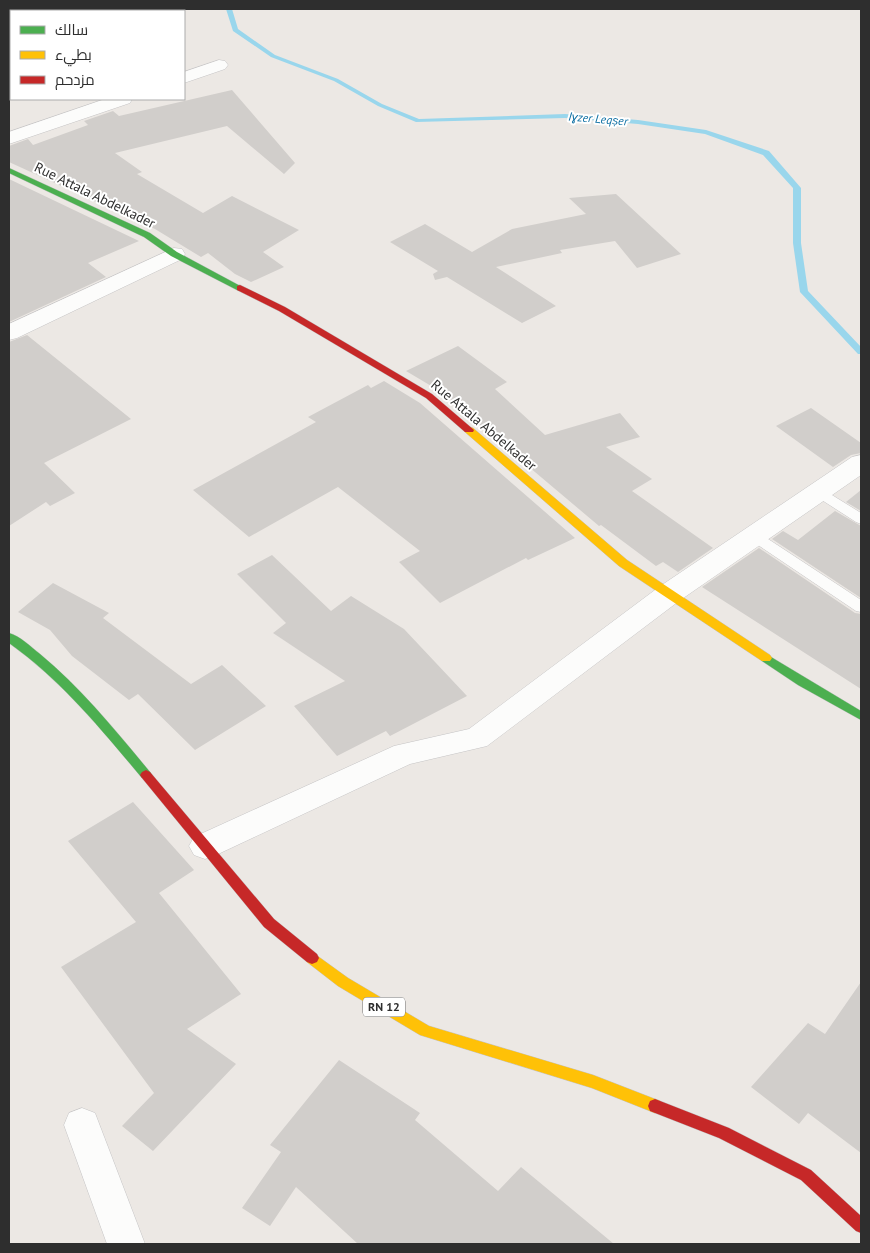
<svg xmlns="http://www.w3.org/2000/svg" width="870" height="1253" font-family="'PT Sans',Cairo,sans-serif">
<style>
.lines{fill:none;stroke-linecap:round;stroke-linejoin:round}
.stream{fill:#99d6ec;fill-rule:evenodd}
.building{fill:#d1cecb}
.lane-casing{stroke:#c5c4c5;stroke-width:1}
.street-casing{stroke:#c5c4c5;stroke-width:1}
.fast-casing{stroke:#c5c4c5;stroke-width:1}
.slow-casing{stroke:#c5c4c5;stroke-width:1}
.jam-casing{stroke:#c5c4c5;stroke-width:1}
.lane{fill:#fcfcfb;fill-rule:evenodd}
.street{fill:#fcfcfb;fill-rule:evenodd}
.fast{fill:#4caf50;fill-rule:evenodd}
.slow{fill:#ffc107;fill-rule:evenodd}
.jam{fill:#c62828;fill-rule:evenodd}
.labels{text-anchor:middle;stroke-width:4;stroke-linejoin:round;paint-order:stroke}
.far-water-label{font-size:12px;font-style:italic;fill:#0d6fa3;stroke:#fff}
.shield{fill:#fff;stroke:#6d6d6d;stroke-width:1}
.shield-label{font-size:12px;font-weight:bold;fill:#2e2e2e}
.street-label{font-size:14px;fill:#2e2e2e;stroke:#fff}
</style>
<rect width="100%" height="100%" fill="#ece8e4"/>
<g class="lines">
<path class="stream" d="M 226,9 L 232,9 L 238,29 L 275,55 L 338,79 L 382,104 L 419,119 L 565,114 L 638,120 L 706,130 L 769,151 L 801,188 L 801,243 L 808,291 L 861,347 L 861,354 L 858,354 L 800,292 L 793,243 L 793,188 L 763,155 L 705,134 L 638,124 L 565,118 L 416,122 L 378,106 L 334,81 L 271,57 L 233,31 Z"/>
</g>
<g class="building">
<path d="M 232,90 L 295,163 L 284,174 L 227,126 L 115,153 L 142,172 L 137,174 L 203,213 L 232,196 L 299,230 L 263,252 L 284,267 L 251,282 L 235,274 L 208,253 L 201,257 L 155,229 L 9,162 L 9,146 L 28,139 L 33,145 L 88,125 L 84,121 L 113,111 L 119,116 Z"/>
<path d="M 9,179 L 139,241 L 88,263 L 106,277 L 9,322 Z"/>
<path d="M 616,194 L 681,254 L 637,268 L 615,241 L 560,250 L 562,253 L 496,267 L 556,306 L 522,323 L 447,277 L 435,280 L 433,274 L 438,271 L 390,242 L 425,224 L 472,252 L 512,229 L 586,214 L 569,198 Z"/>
<path d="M 27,335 L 131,419 L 44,463 L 75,493 L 50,506 L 46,502 L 9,526 L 9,342 Z"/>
<path d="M 458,346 L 507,382 L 495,389 L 545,435 L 620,413 L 640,437 L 606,447 L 652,479 L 632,491 L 713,548 L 678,572 L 663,562 L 656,566 L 601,525 L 599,526 L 438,390 L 406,371 Z"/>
<path d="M 384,381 L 420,403 L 575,538 L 528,560 L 526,558 L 440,603 L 399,562 L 420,551 L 338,487 L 249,537 L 193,490 L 316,422 L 308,417 L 368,385 L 371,388 Z"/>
<path d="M 811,408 L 861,443 L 861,453 L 851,455 L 833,467 L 776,426 Z"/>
<path d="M 861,490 L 861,511 L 846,502 Z"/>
<path d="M 835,511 L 861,526 L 861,598 L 772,539 L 783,531 L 798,540 Z"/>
<path d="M 759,548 L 855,613 L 861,614 L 861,689 L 702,587 Z"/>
<path d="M 272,555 L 331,611 L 351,596 L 404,629 L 467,696 L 390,736 L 386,731 L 337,756 L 294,706 L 345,681 L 273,633 L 286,623 L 237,574 Z"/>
<path d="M 53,583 L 109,613 L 103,618 L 191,684 L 222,665 L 266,706 L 195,750 L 138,694 L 129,700 L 72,656 L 50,630 L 18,612 Z"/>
<path d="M 133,802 L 194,870 L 159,893 L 241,994 L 187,1029 L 236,1064 L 153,1151 L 122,1126 L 154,1093 L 61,967 L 136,922 L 68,841 Z"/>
<path d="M 861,982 L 861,1153 L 808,1113 L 799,1124 L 751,1087 L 808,1023 L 825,1034 Z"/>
<path d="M 339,1060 L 420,1113 L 415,1120 L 498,1191 L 521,1167 L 614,1244 L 358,1244 L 296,1187 L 270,1226 L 242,1208 L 281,1152 L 270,1145 Z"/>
</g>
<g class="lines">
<defs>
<g id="lane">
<path d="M 819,487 L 861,513 L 861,524 L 856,522 L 814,495 L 812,492 L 814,489 Z"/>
<path d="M 754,531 L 759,533 L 861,600 L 861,612 L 856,611 L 749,539 L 747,536 L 749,533 Z"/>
</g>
<g id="street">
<path d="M 219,60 L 225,61 L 228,65 L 225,69 L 184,83 L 184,72 Z"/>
<path d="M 105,99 L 132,99 L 130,103 L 9,144 L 9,132 Z"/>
<path d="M 174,248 L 182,249 L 185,254 L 182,259 L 17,338 L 9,340 L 9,324 Z"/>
<path d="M 861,455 L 861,475 L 679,601 L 487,746 L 410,764 L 216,855 L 205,859 L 194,855 L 189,846 L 194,837 L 394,746 L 469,729 L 659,587 L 852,457 Z"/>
<path d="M 82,1108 L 95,1113 L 145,1244 L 107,1244 L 64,1125 L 69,1113 Z"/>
</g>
<g id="fast">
<path d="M 9,168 L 150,233 L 177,252 L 244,288 L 240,291 L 237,290 L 171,256 L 144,237 L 9,173 Z"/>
<path d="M 9,633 C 20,636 31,647 40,654 C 82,689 116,731 150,772 L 152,775 L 150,778 L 142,778 C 101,729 61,680 9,643 Z"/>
<path d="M 766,654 L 861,711 L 861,720 L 798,685 L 762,661 L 760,658 L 762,655 Z"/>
</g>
<g id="slow">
<path d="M 469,427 L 473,428 L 627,560 L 770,655 L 772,658 L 770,661 L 762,661 L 619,566 L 465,432 L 464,430 L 465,428 Z"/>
<path d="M 312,952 L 348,978 L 429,1026 L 593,1075 L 660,1101 L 662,1106 L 660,1111 L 655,1113 L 592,1088 L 420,1035 L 338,986 L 307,962 L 305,958 L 307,954 Z"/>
</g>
<g id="jam">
<path d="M 240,285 L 285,307 L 432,394 L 474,430 L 473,432 L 465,432 L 426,398 L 279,311 L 237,290 L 237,286 Z"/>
<path d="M 146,770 L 150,772 L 274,919 L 317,954 L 319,958 L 317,962 L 312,964 L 307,962 L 264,927 L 142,778 L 140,775 L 142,772 Z"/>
<path d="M 655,1099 L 729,1128 L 811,1170 L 861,1216 L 861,1233 L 856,1231 L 801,1180 L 719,1138 L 650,1111 L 648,1106 L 650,1101 Z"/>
</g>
</defs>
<use href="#lane" class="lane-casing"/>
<use href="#street" class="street-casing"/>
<use href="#fast" class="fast-casing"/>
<use href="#slow" class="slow-casing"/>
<use href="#jam" class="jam-casing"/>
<use href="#lane" class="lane"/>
<use href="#street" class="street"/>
<use href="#fast" class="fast"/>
<use href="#slow" class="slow"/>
<use href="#jam" class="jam"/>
</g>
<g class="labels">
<g class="far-water-label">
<text transform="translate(598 119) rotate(5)" y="4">Iɣzer Leqṣer</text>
</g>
<rect class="shield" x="363" y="997.5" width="42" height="19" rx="4"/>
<g class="shield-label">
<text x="384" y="1011">RN 12</text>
</g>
<g class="street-label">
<text transform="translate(95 195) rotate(26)" y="5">Rue Attala Abdelkader</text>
<text transform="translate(484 425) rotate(40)" y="5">Rue Attala Abdelkader</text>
</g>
</g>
<rect width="870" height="1253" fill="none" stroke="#2e2e2e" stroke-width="20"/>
<rect x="10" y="10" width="175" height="90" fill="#ffffff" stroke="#ababab"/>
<rect x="20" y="26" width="25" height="8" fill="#4caf50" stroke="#ababab"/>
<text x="55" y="35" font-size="15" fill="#2e2e2e">سالك</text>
<rect x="20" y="51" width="25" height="8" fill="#ffc107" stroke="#ababab"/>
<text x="55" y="60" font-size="15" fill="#2e2e2e">بطيء</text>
<rect x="20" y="76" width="25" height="8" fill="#c62828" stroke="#ababab"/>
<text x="55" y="85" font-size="15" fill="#2e2e2e">مزدحم</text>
</svg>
